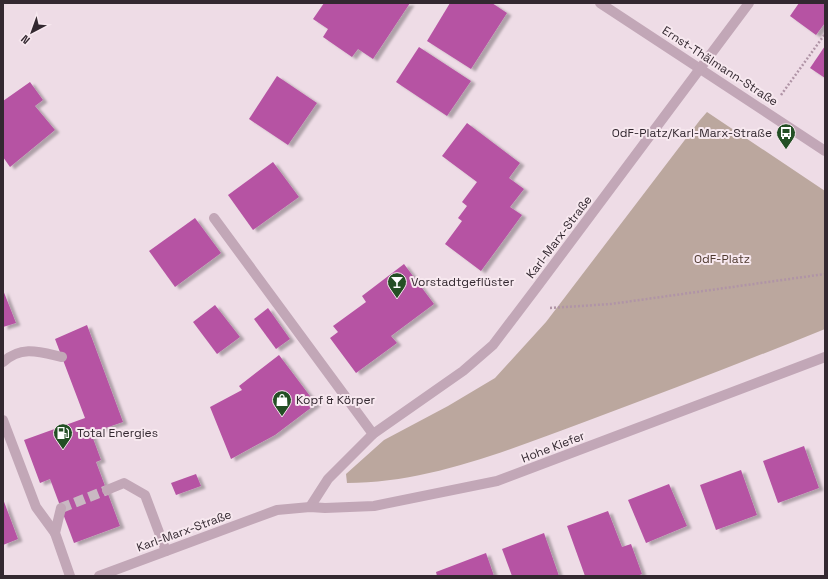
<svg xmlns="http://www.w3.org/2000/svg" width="828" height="579" font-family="'Space Grotesk',sans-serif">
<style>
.green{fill:#bba79e}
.building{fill:#b653a3;filter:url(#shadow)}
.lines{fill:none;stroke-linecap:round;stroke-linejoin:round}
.minor-tunnel{stroke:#c9b8c2;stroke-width:10;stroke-dasharray:10 5;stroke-linecap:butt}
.path{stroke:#b094a6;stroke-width:2.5;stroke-dasharray:2 2;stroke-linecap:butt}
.minor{stroke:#c2a7b7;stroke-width:10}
.labels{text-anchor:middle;stroke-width:4;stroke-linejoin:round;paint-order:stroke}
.street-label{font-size:12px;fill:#332830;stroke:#f7e8ef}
.poi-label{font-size:12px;fill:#332830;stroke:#f7e8ef;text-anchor:start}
.park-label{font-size:12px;fill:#4e392f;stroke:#f7e8ef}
</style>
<defs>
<filter id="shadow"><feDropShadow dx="4.5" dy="2.5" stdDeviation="1" flood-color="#0004"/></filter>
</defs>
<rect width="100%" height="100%" fill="#eedce6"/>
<path class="green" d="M 707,112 L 825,191 L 825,329 C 746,361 667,391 587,421 C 511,449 429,483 347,483 L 346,474 L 384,440 L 448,406 L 495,378 L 546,322 L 700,120 Z"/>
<g class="building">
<path d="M 324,3 L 410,3 L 373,59 L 358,49 L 352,57 L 323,37 L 328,29 L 313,19 Z"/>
<path d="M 450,3 L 492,3 L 507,13 L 471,69 L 427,41 Z"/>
<path d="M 799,3 L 825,3 L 825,23 L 816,35 L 790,16 Z"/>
<path d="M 825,46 L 825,78 L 810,68 Z"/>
<path d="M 419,47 L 471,81 L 447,116 L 396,82 Z"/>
<path d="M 277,76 L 317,103 L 288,145 L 249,119 Z"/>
<path d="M 30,82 L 43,100 L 35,106 L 55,130 L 10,167 L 3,157 L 3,101 Z"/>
<path d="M 467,123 L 520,163 L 509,178 L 524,189 L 510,207 L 522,215 L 481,271 L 445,244 L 462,221 L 458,218 L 467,206 L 462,202 L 477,182 L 442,156 Z"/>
<path d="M 273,162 L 299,197 L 253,230 L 228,195 Z"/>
<path d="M 195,218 L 221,253 L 175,287 L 149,251 Z"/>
<path d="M 404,264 L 434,304 L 391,336 L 397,343 L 356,373 L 330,338 L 338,332 L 333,326 L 366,302 L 362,296 Z"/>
<path d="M 3,290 L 16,323 L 3,327 Z"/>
<path d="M 215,305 L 240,337 L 217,354 L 193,322 Z"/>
<path d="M 268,308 L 290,339 L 276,349 L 254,319 Z"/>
<path d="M 87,325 L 123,422 L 91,433 L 101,460 L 96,462 L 120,526 L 74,543 L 50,479 L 40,483 L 24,440 L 85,418 L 55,339 Z"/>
<path d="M 279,355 L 316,404 L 275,435 L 231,459 L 210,407 L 242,390 L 239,386 Z"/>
<path d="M 804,446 L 819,488 L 778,503 L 763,461 Z"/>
<path d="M 741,470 L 757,515 L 716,530 L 700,485 Z"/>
<path d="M 196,474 L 201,486 L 176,495 L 171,483 Z"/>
<path d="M 669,484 L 687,526 L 646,543 L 628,500 Z"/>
<path d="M 3,499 L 18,539 L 3,545 Z"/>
<path d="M 608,511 L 622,547 L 631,544 L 642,574 L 637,576 L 585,576 L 567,526 Z"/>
<path d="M 544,533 L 559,576 L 512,576 L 502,549 Z"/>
<path d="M 486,553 L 494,576 L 437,576 L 436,572 Z"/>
</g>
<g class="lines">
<path class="minor-tunnel" d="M 61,508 L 107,490"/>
<g class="path">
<path d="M 781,95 L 825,34"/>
<path d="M 550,308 L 611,304 L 825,274"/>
</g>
<g class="minor">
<path d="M 600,3 L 825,151"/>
<path d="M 214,218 L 373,434"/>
<path d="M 3,362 C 22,345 40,352 62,357"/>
<path d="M 3,420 L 36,507 L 55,533"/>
<path d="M 107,490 L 124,483 L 145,495 L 166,551"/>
<path d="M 310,507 L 328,479 L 373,434 L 463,371 L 493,345 L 537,287 L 749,3"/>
<path d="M 61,508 L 55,533 L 70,576"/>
<path d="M 99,576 L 277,510 L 310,507 L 325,508 L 374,506 L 497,481 L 825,357"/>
</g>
</g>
<defs>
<symbol id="bus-pin" viewBox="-11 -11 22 30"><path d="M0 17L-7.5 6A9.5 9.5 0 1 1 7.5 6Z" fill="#234f24" stroke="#f7e8ef"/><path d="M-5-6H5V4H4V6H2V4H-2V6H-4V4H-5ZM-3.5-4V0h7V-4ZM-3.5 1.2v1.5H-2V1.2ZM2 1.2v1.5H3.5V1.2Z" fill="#fff"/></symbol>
<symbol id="bar-pin" viewBox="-11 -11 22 30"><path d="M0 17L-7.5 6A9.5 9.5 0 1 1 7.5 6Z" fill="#234f24" stroke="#f7e8ef"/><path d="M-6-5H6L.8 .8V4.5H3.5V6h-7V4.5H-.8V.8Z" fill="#fff"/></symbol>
<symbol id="shop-pin" viewBox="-11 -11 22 30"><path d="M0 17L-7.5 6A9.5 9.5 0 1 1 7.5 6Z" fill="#234f24" stroke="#f7e8ef"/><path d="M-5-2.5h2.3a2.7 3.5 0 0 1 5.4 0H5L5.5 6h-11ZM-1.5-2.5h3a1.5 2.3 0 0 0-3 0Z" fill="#fff"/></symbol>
<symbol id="fuel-pin" viewBox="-11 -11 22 30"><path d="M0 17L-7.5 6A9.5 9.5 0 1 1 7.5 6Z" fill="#234f24" stroke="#f7e8ef"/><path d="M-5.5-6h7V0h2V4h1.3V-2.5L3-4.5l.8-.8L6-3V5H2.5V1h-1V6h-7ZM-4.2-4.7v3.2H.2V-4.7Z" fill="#fff"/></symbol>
</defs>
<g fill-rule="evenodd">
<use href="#bus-pin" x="775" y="122" width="22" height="30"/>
<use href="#bar-pin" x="386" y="271" width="22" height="30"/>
<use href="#shop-pin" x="271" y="389" width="22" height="30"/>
<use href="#fuel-pin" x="52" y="422" width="22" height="30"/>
</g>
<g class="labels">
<g class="street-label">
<text transform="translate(720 66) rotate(33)" y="4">Ernst-Thälmann-Straße</text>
<text transform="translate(559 237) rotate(-53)" y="4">Karl-Marx-Straße</text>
<text transform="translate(553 447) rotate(-21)" y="4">Hohe Kiefer</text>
<text transform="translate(184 531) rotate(-20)" y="4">Karl-Marx-Straße</text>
</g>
<g class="poi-label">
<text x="772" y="137" text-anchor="end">OdF-Platz/Karl-Marx-Straße</text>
<text x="411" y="286">Vorstadtgeflüster</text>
<text x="296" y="404">Kopf &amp; Körper</text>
<text x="77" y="437">Total Energies</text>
</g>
<g class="park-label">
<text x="722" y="263">OdF-Platz</text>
</g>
</g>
<rect width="828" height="579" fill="none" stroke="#332830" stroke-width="8"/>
<g transform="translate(32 32) rotate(221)" stroke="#f7e8ef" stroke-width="3" paint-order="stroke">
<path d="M0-3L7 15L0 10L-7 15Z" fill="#332830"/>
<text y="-6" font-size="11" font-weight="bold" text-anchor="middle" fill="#332830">N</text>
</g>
</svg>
